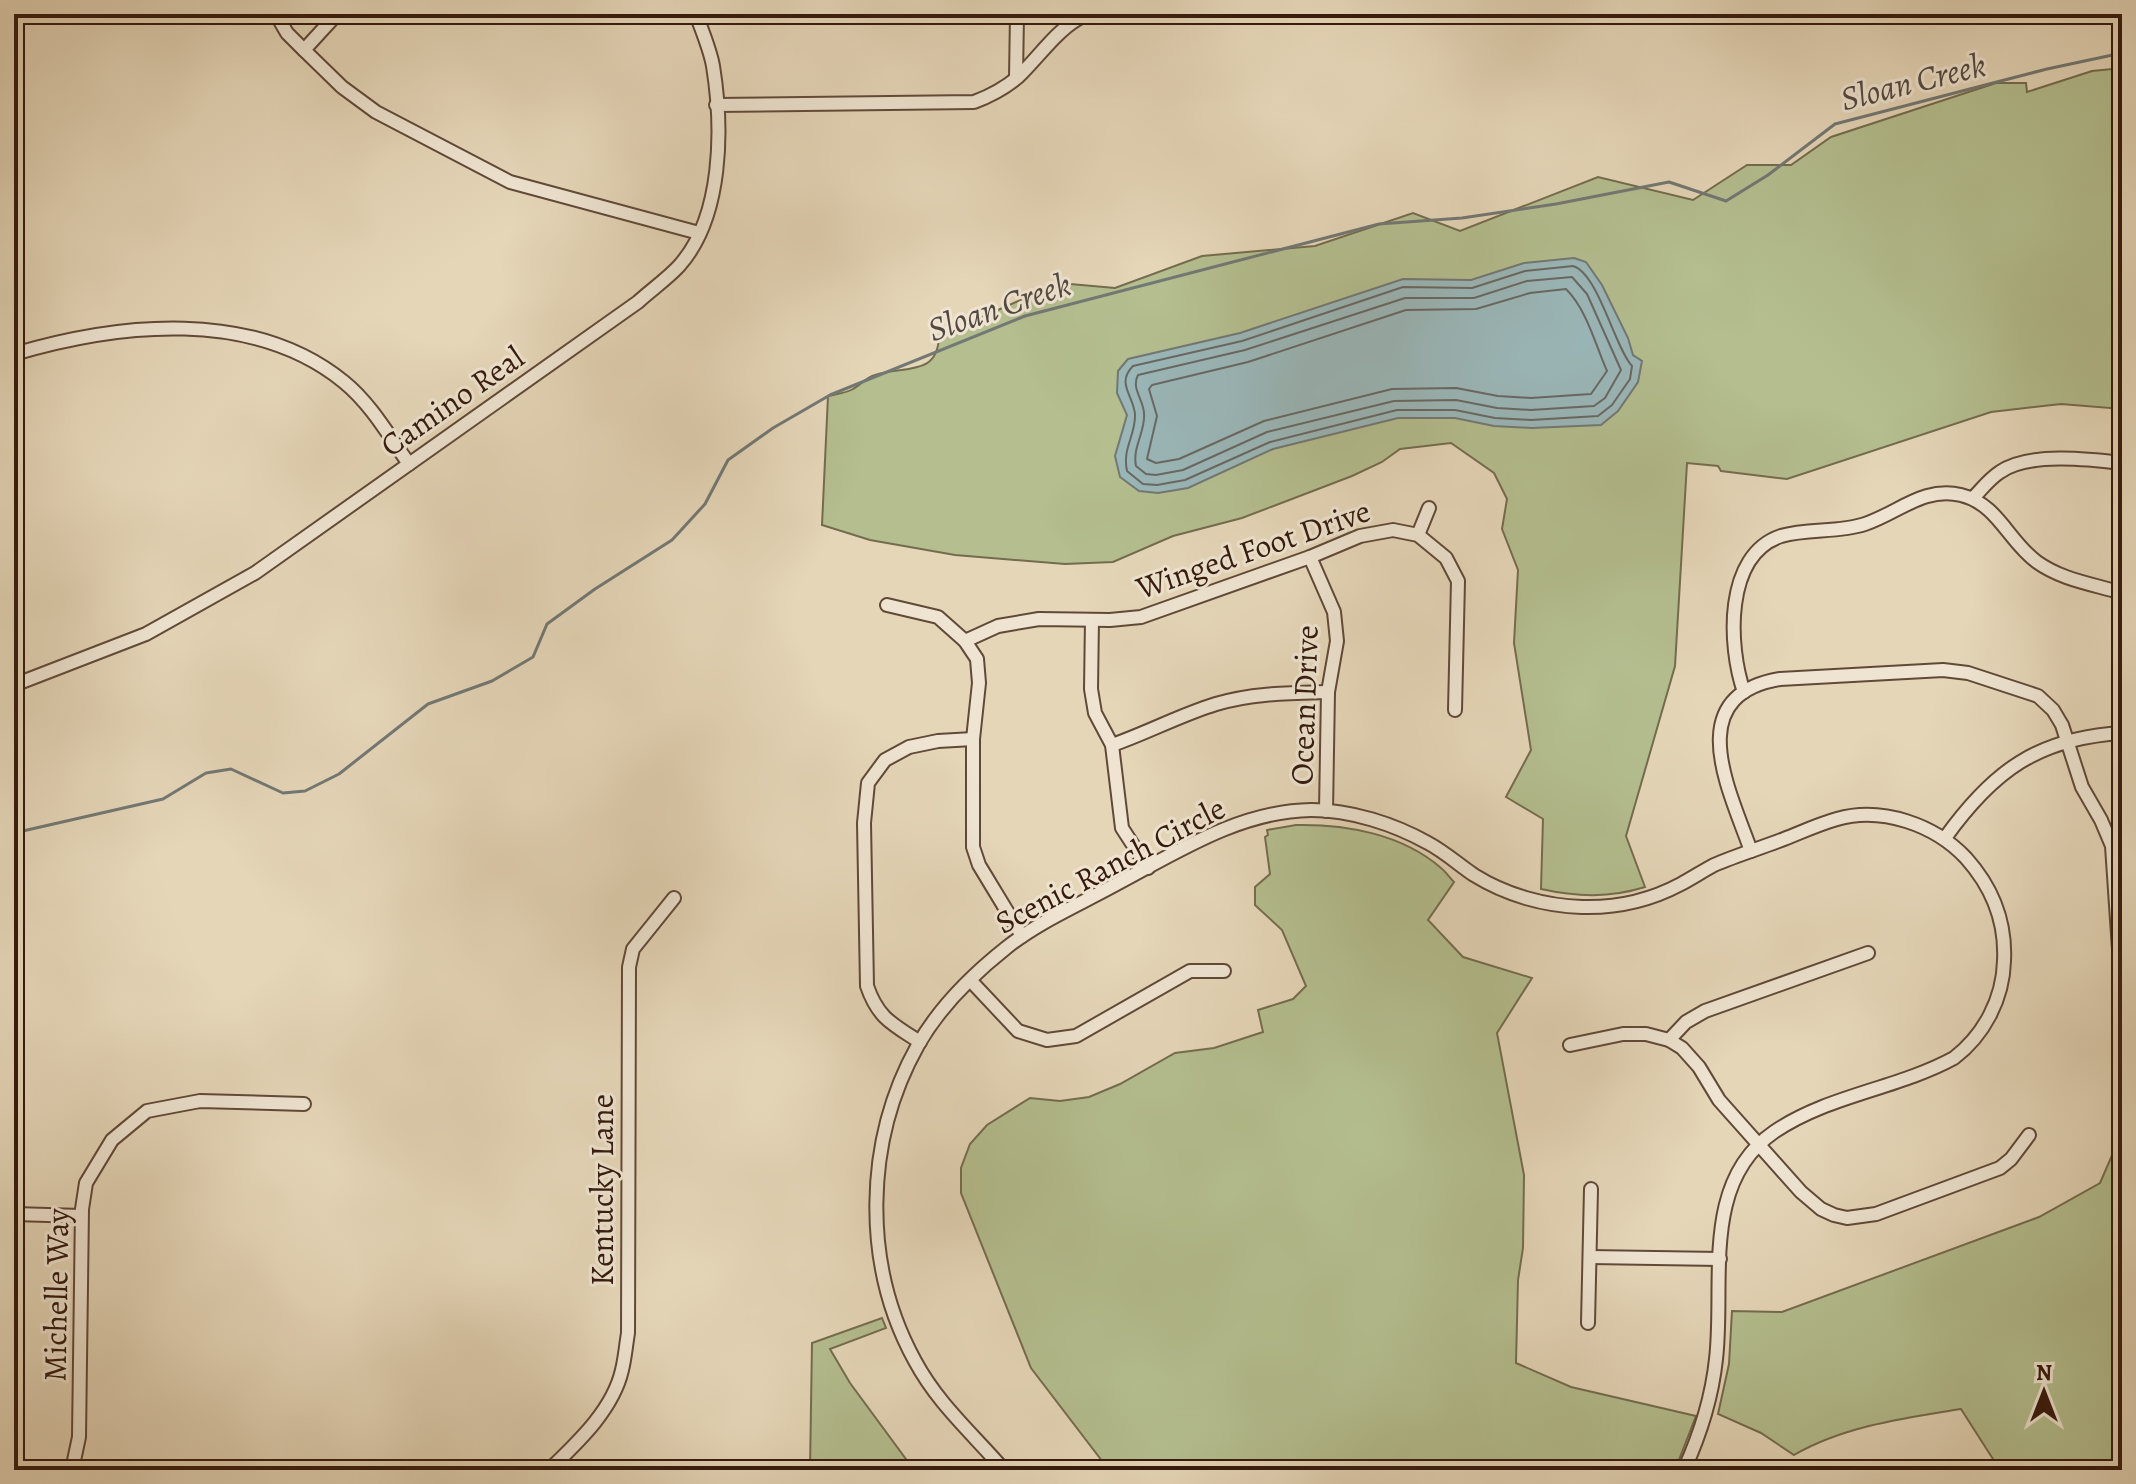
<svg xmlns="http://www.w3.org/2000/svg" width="2136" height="1484" font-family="Alegreya,serif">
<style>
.green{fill:#b4be8f;stroke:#746c4e;stroke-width:2}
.water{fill:#9ab7b9;stroke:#727874;stroke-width:2}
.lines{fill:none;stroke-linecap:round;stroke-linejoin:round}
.shore{stroke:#686863;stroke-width:2}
.stream{stroke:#727874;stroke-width:3}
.minor-casing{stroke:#614938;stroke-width:16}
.minor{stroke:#eee4d1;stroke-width:12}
.labels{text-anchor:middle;stroke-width:6;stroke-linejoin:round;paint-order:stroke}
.street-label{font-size:32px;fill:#351a0d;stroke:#eee4d1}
.water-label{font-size:34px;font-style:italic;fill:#534941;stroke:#eee4d1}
</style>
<rect width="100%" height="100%" fill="#e5d6b8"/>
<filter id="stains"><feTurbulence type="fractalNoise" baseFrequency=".0025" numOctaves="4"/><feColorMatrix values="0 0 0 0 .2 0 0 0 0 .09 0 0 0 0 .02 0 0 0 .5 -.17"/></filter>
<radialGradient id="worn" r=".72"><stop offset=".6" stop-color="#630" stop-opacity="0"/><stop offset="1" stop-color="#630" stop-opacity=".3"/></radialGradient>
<g class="green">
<path d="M 2122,68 L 2122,409 L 2061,404 L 1991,412 L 1787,479 L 1721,471 L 1718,466 L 1687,463 L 1675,666 L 1626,836 L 1645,887 C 1610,898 1577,897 1541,889 L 1543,819 L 1506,797 L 1531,750 L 1514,643 L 1518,570 L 1502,529 L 1507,499 L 1494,473 L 1451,443 L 1400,449 L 1382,462 L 1352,476 L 1242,518 L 1173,536 L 1113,562 L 1065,564 L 955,555 L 870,540 L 822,525 L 828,396 C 837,394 846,393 853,389 C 860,385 867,377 875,375 C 902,365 938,378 939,336 L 1059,283 L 1115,288 L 1202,256 L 1315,246 L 1413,213 L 1460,231 L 1598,177 L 1693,200 L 1747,165 L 1791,165 L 1831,137 L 1996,83 L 2026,83 L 2027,92 L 2092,71 Z"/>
<path d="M 1296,825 C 1346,824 1402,834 1441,868 C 1446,872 1449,877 1454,882 L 1428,920 L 1463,957 L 1532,978 L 1497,1033 L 1524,1175 L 1523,1248 L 1518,1280 L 1516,1363 L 1571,1387 L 1696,1416 L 1675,1470 L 1109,1470 L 1031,1368 L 961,1193 L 961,1168 L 970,1144 L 987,1125 L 1030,1098 L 1060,1101 L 1089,1097 L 1120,1084 L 1175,1053 L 1214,1048 L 1263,1032 L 1258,1010 L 1293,999 L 1306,986 L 1282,930 L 1255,905 L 1255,887 L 1270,874 L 1265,837 L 1268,835 L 1267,830 Z"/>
<path d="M 2116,1146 L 2122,1149 L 2122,1470 L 2000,1470 L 1961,1409 C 1905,1418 1844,1426 1794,1455 L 1761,1433 L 1718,1414 L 1729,1364 L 1732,1311 L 1782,1312 L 2039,1217 L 2100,1183 Z"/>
<path d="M 882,1318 L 886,1328 L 830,1349 L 850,1383 L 914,1470 L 810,1470 L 812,1343 Z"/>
</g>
<path class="water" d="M 1574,258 L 1586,262 L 1602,285 L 1628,338 L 1633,355 L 1642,361 L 1638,382 L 1618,411 L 1601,425 L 1532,428 L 1494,426 L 1455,418 L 1398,418 L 1273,449 L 1188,488 L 1158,493 L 1139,491 L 1120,477 L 1115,456 L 1127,415 L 1117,393 L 1118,371 L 1128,359 L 1240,333 L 1403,279 L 1471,280 L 1524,263 Z"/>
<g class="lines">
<g class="shore">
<path d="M 1573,266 C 1598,273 1615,348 1632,366 L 1630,379 L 1612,405 L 1598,416 L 1531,420 L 1495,418 L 1455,410 L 1397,410 L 1270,442 L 1185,480 L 1157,485 L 1143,484 L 1127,471 C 1122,448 1136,435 1135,414 C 1133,395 1116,383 1133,366 L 1242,341 L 1403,287 L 1472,288 L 1525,271 Z"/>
<path d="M 1572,277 L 1587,294 L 1621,370 L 1605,398 L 1594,406 L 1531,410 L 1497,408 L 1456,400 L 1394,401 L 1267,432 L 1183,470 L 1156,475 L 1146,474 L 1136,466 C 1132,447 1146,431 1144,413 C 1143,398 1131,389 1138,375 L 1245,350 L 1405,298 L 1474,298 L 1527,281 Z"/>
<path d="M 1566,289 C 1587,310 1595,344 1607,371 L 1591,394 L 1531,398 L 1498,396 L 1456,388 L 1392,389 L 1264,421 L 1179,459 L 1156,463 L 1147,459 L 1157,416 L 1149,389 L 1152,385 L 1248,362 L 1406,310 L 1476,309 L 1530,293 Z"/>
</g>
<path class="stream" d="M 14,833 L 163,799 L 206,773 L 231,769 L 283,793 L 305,791 L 339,774 L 428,704 L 492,681 L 533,657 L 547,624 L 595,589 L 672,540 L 705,504 L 728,460 L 773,428 L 830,395 L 1025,316 L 1379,224 L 1462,218 L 1556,204 L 1669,182 L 1726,201 L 1768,175 L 1835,124 L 2047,69 L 2122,53"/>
<defs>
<g id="minor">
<path d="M 276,14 L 287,33 L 304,50 L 337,14"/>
<path d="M 304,50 L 342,87 L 376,112 L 510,182 L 699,233"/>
<path d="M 1016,78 L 1017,14"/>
<path d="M 716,105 L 974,102 C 990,96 1005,88 1018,77 C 1041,55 1058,27 1087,14"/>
<path d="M 14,354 C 119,323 253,308 344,382 C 371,404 389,436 409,464"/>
<path d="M 1973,498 C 1982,489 1989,479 2000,472 C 2028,452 2089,459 2122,463"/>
<path d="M 1418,535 L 1429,508"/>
<path d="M 1310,557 L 1334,612 L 1337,641 L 1328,692 L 1326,811"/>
<path d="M 887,605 L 938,617 L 965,641 L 977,659 L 979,683 L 973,739 L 973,847 L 979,865 L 1022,936"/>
<path d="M 1092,620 L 1091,689 L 1095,713 L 1112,745 L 1122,828 L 1148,868"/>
<path d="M 965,641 L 998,626 L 1039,619 L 1110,620 L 1141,617 L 1310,557 L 1360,536 L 1393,530 L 1418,535 L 1446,558 L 1458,581 L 1455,710"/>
<path d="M 14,685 L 146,634 L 255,573 L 638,302 C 651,290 667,279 679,266 C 723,217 723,128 713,66 C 710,49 702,31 696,14"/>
<path d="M 1744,692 C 1728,646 1724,555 1781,536 C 1808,528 1838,533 1865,524 C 1898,513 1924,486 1961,495 C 1998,504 2008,541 2037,562 C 2062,580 2093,584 2122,593"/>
<path d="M 1112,745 C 1147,733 1180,715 1216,704 C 1252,693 1291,693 1328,692"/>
<path d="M 1945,838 C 1993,771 2038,738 2122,733"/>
<path d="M 1751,851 C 1730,791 1680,696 1780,679 L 1943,670 L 1968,673 L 2038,696 L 2053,710 L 2062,725 L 2082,787 L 2101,820 L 2112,846 L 2122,994"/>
<path d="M 970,980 L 1018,1031 L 1047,1040 L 1076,1036 L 1190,971 L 1224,971"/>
<path d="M 1669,1040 L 1686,1022 L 1705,1011 L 1868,953"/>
<path d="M 920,1042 C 892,1024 878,1018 867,986 L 864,823 L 868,783 L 885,760 L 909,747 L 938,741 L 973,739"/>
<path d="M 1570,1045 L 1623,1034 L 1646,1034 L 1669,1040 L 1682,1048 L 1699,1067 L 1719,1100 L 1801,1192 L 1821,1209 L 1834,1215 L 1847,1218 L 1876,1214 L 2000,1168 L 2011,1159 L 2029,1135"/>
<path d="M 14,1214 L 81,1216"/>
<path d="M 1590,1257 L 1720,1259"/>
<path d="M 1588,1323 L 1591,1189"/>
<path d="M 72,1470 L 79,1437 L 82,1209 L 86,1183 L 112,1140 L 147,1111 L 200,1101 L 304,1104"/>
<path d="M 549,1470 C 577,1443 613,1410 622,1370 C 625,1358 626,1345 628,1333 L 629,967 L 633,949 L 674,898"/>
<path d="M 1004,1470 C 973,1434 938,1404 915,1361 C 862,1265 864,1141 918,1045 C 939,1008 972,975 1006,948 C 1037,923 1076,906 1111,887 C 1174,854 1238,811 1311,810 C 1351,810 1394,824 1428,843 C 1445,852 1459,865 1474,875 C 1506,895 1545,906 1582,907 C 1616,908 1651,900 1681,884 C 1692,878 1703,871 1714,865 C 1737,855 1761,848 1784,839 C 1802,832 1819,824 1837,819 C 1882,806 1935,825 1966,858 C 1992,887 2006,922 2004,961 C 2003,999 1984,1035 1954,1058 C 1897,1089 1828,1095 1774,1132 C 1700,1183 1725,1283 1716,1359 C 1712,1397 1700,1435 1684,1470"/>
</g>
</defs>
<use href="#minor" class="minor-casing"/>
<use href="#minor" class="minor"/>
</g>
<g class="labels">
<g class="street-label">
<text transform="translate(452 401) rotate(-35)" y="11">Camino Real</text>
<text transform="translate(1253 549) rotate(-19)" y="11">Winged Foot Drive</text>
<text transform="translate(1304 705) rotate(-88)" y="11">Ocean Drive</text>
<text transform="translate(1110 865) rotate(-28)" y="11">Scenic Ranch Circle</text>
<text transform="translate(602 1190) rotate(-90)" y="11">Kentucky Lane</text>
<text transform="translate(56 1295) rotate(-89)" y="11">Michelle Way</text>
</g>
<g class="water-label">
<text transform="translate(1913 81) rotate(-14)" y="12">Sloan Creek</text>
<text transform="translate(999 306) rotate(-19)" y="12">Sloan Creek</text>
</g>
</g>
<rect width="2136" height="1484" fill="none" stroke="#e5d6b8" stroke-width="48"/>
<rect x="16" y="16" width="2104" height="1452" fill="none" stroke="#351a0d" stroke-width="4"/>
<rect x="24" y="24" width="2088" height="1436" fill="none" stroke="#351a0d" stroke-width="2"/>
<g transform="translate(2044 1392)" stroke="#eee4d1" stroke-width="6" paint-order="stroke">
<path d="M0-6L14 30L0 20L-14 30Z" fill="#351a0d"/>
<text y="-12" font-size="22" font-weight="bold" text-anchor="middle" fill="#351a0d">N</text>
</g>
<rect width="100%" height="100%" filter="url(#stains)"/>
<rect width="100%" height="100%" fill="url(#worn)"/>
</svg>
